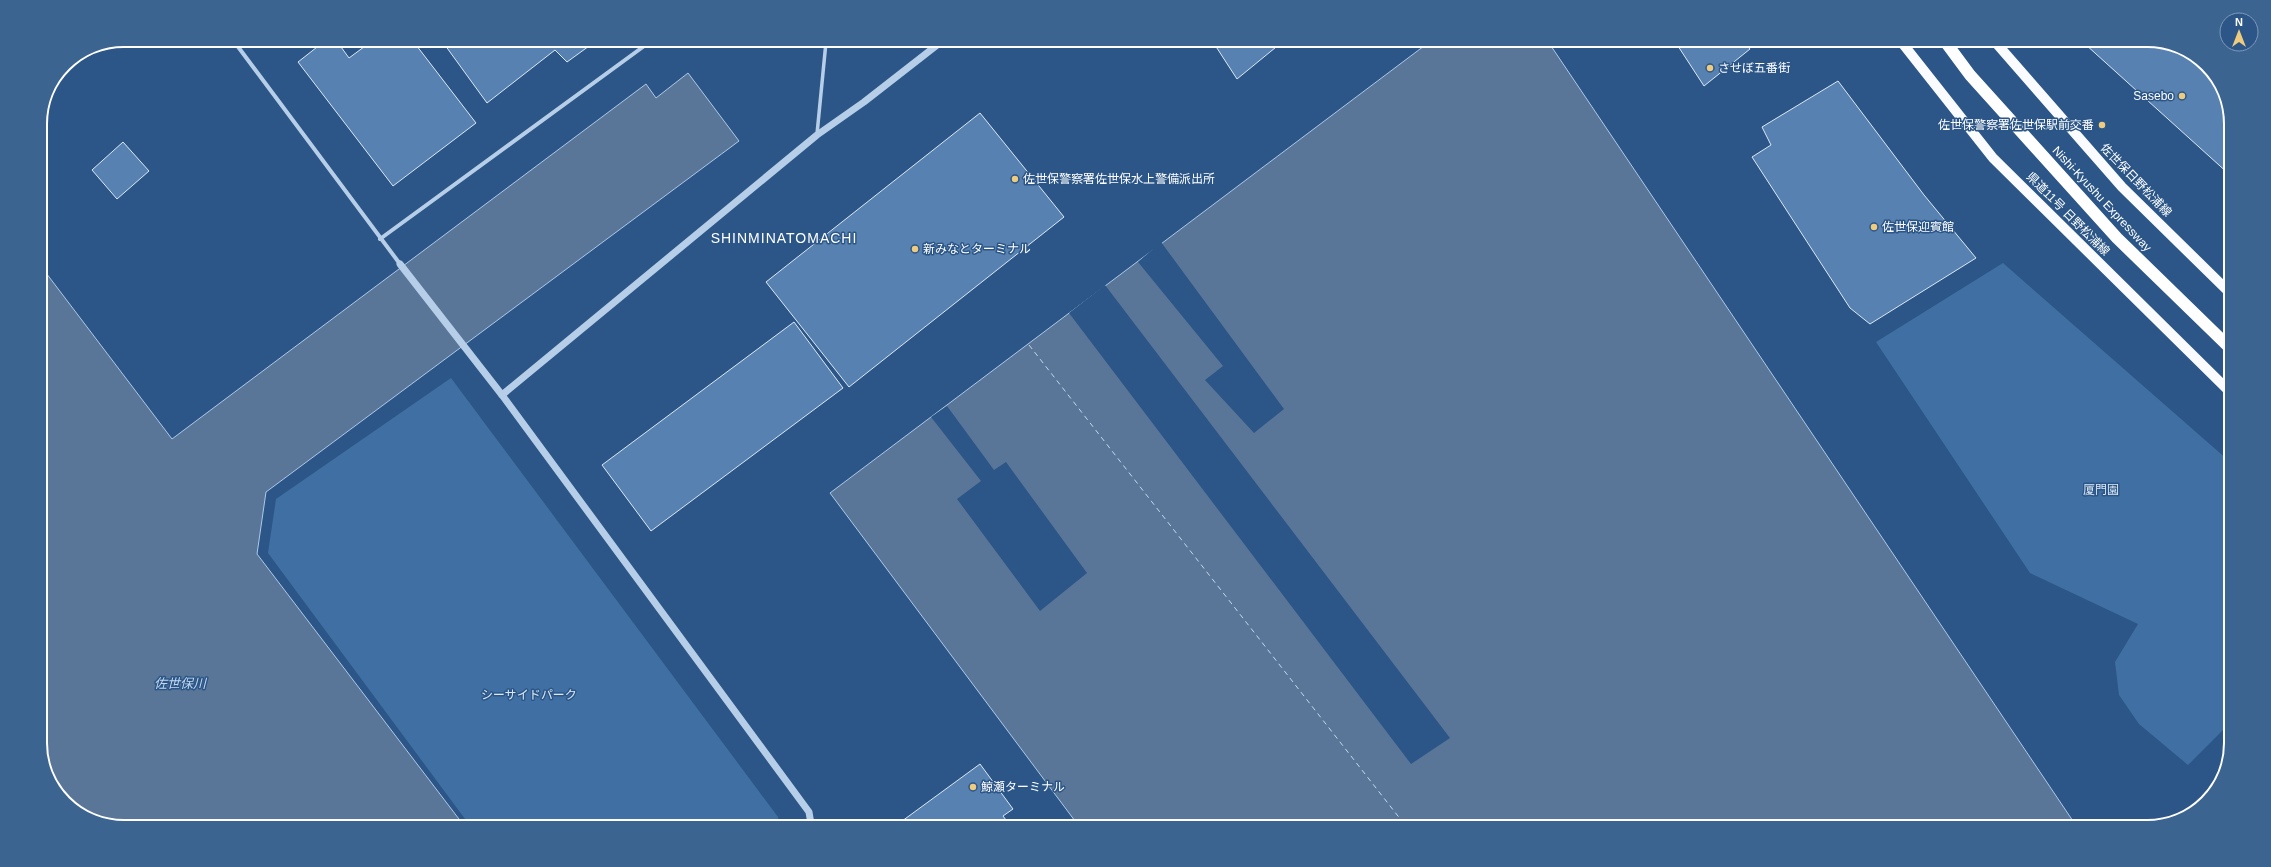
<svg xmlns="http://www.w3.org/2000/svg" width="2271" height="867" font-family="Arial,'Noto Sans JP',sans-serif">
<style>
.green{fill:#4070a3}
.water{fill:#597698;stroke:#acc9e8}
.pier{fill:#2b5687}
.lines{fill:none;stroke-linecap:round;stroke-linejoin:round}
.ferry{stroke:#c3d8ef;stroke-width:1;stroke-dasharray:5 4;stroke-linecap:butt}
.building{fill:#5781b0;stroke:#dbe8f6}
.pedestrian{stroke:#b7cee8;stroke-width:3.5}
.minor{stroke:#b7cee8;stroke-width:4}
.tertiary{stroke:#b7cee8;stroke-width:7}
.primary{stroke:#f9fbfe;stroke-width:10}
.motorway{stroke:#fff;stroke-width:12}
.poi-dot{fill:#eecb7f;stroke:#2b5687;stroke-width:1.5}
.labels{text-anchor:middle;stroke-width:3;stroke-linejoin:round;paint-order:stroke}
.poi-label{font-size:12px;fill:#fff;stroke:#2b5687;text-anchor:start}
.street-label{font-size:12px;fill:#fff;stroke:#2b5687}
.park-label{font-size:12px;fill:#dbe8f6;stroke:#2b5687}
.water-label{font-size:13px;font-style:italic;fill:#c3d8ef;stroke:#2b5687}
.quarter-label{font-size:14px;letter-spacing:1px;fill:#fff;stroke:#2b5687}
.rim{fill:none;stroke:#fff;stroke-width:2}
</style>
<rect width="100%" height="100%" fill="#2b5687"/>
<g class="green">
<path d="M 2003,263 L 2229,461 L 2227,726 L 2188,765 L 2139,724 L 2119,695 L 2115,662 L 2138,624 L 2030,573 L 1876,342 Z"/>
<path d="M 451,378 L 778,817 L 779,824 L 468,823 L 268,553 L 276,499 Z"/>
</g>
<g class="water">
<path d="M 1428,43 L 1549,43 L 2077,827 L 1078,825 L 830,493 Z"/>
<path d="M 688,73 L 739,141 L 266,492 L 257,554 L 462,823 L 97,822 L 57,794 L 40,748 L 40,265 L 172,439 L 646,84 L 656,98 Z"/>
</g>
<g class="pier">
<path d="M 1161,242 L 1284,409 L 1254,433 L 1205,380 L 1223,366 L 1138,262 Z"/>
<path d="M 1105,285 L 1450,738 L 1411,764 L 1069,313 Z"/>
<path d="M 947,406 L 994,470 L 1006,462 L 1087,573 L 1040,611 L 957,499 L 981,481 L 931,417 Z"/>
</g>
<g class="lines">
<path class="ferry" d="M 1029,345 L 1405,825"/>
</g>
<g class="building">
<path d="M 326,40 L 336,40 L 349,58 L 372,41 L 413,41 L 476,123 L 393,186 L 298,62 Z"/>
<path d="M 442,41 L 596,41 L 567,62 L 555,50 L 487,103 Z"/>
<path d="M 1213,42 L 1281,43 L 1237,79 Z"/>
<path d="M 1676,43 L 1746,44 L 1750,49 L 1704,86 Z"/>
<path d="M 2085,44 L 2174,45 L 2213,73 L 2231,119 L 2230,175 Z"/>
<path d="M 1838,81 L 1924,195 L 1976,258 L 1870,324 L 1850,308 L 1752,157 L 1771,145 L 1762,127 Z"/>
<path d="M 980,113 L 1064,217 L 849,387 L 766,282 Z"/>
<path d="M 123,142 L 149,171 L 117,199 L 92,170 Z"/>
<path d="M 794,322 L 843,388 L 651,531 L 602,465 Z"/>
<path d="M 980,764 L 1013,809 L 1003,816 L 1009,824 L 898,824 Z"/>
</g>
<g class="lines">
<path class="pedestrian" d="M 817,134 L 826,42"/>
<g class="minor">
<path d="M 233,40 L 400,264"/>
<path d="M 380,239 L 651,41"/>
</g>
<g class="tertiary">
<path d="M 400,264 L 502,395 L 809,812 L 811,824"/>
<path d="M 502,395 L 817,135 L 864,102 L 941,42"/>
</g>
<g class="primary">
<path d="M 1903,44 L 1993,158 L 2229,391"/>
<path d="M 1997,44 L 2122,187 L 2230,293"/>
</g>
<path class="motorway" d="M 1947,44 L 1970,75 L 2117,238 L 2229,347"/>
</g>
<g class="poi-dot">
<circle cx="1710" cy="68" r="4"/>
<circle cx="2182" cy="96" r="4"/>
<circle cx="2102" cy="125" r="4"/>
<circle cx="1015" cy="179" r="4"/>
<circle cx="1874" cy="227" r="4"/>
<circle cx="915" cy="249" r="4"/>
<circle cx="973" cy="787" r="4"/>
</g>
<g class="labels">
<g class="poi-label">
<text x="1718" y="72">させぼ五番街</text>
<text x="2174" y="100" text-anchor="end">Sasebo</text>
<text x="2094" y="129" text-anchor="end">佐世保警察署佐世保駅前交番</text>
<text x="1023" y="183">佐世保警察署佐世保水上警備派出所</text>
<text x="1882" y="231">佐世保迎賓館</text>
<text x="923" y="253">新みなとターミナル</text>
<text x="981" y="791">鯨瀬ターミナル</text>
</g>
<g class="street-label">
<text transform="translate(2136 180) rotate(46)" y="4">佐世保日野松浦線</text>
<text transform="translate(2102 199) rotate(47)" y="4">Nishi-Kyushu Expressway</text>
<text transform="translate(2068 214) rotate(45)" y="4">県道11号 日野松浦線</text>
</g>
<g class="park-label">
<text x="2101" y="494">厦門園</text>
<text x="529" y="699">シーサイドパーク</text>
</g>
<g class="water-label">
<text x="180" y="688">佐世保川</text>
</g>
<g class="quarter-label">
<text x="784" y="243">SHINMINATOMACHI</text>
</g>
</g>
<path d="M0 0H2271V867H0ZM124 47H2147A77 77 0 0 1 2224 124V743A77 77 0 0 1 2147 820H124A77 77 0 0 1 47 743V124A77 77 0 0 1 124 47Z" fill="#3c6491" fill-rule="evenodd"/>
<path class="rim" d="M124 47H2147A77 77 0 0 1 2224 124V743A77 77 0 0 1 2147 820H124A77 77 0 0 1 47 743V124A77 77 0 0 1 124 47Z"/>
<g transform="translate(2239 32)"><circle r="19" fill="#2b5687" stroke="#809ab7"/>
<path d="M0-3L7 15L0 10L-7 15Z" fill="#eecb7f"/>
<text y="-6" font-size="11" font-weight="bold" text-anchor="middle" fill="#ffffff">N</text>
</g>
</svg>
